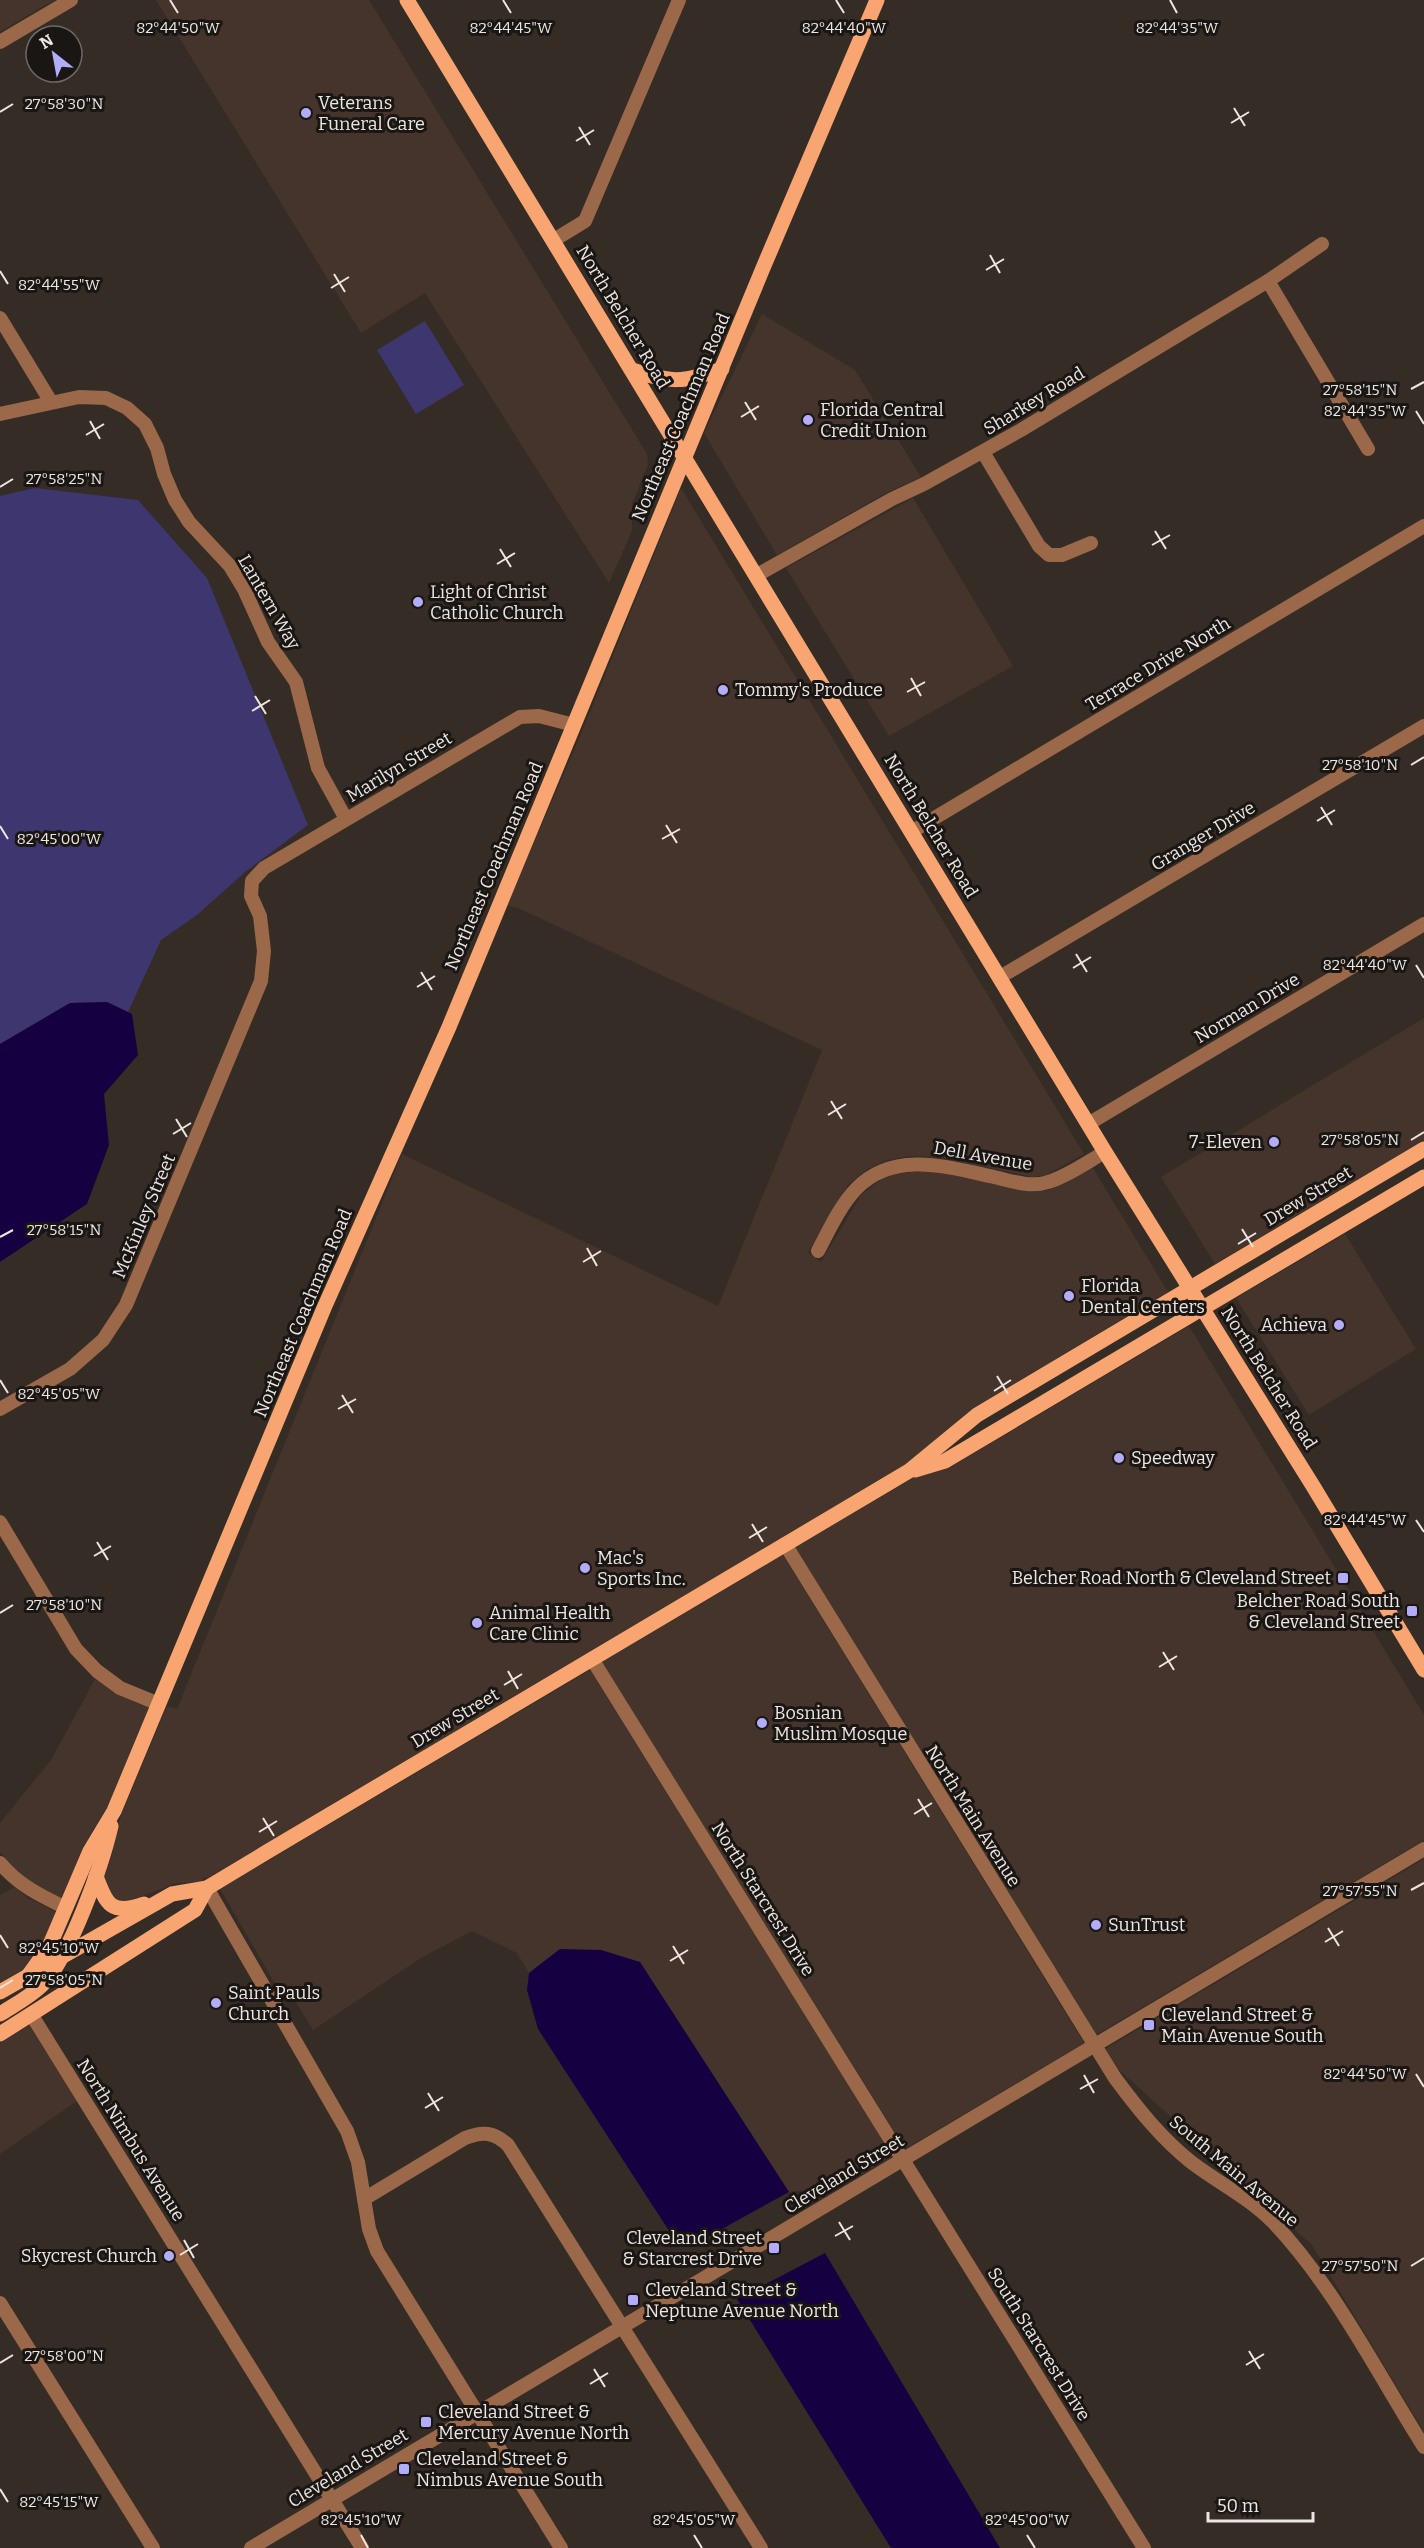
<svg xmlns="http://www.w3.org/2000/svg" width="1424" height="2548" font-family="Bitter,serif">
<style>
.built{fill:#44342b}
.green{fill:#3e366f}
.water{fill:#150042}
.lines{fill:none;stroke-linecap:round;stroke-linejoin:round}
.minor{stroke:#9b6849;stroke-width:14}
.major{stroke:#f9a572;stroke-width:15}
.ticks{fill:none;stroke:#ece5e1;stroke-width:2}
.poi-dot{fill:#b3adf9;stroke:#1a1613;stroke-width:2}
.labels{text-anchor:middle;stroke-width:6;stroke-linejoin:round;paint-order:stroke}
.poi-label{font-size:18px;fill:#ece5e1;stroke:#1a1613;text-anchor:start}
.street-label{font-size:18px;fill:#ece5e1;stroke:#1a1613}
.ticks-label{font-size:15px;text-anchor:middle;fill:#ece5e1;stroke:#1a1613;stroke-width:6;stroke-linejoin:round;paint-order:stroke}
</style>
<rect width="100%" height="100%" fill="#362c26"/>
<g class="built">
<path d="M 0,0 L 54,0 L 0,32 Z"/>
<path d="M 156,0 L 369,0 L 647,454 L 648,464 L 632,504 L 632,531 L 609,583 L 425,293 L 361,333 Z"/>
<path d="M 762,314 L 855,370 L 921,477 L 888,492 L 777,555 L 704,433 Z"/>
<path d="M 681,488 L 1084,1154 L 1046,1175 L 1032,1177 L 938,1157 L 909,1156 L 884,1161 L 866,1170 L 849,1184 L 808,1253 L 821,1262 L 861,1195 L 876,1183 L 891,1175 L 912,1172 L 938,1172 L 1034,1192 L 1052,1189 L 1093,1168 L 1168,1292 L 973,1408 L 906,1464 L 206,1879 L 204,1877 L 202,1881 L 174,1884 L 127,1902 L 117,1900 L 111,1896 L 104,1877 L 111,1859 L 121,1815 L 167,1706 L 177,1709 L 402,1154 L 718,1306 L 822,1050 L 518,908 L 507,905 L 581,734 Z"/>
<path d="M 913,498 L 1013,666 L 889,736 L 786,568 Z"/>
<path d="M 1424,1018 L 1424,1140 L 1215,1264 L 1161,1177 Z"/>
<path d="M 1345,1234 L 1416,1349 L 1309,1415 L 1236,1298 Z"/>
<path d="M 1189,1326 L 1424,1715 L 1424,1840 L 1096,2035 L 795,1547 L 913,1478 L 949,1468 Z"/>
<path d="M 783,1555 L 1084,2043 L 905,2149 L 602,1662 Z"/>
<path d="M 590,1670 L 893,2156 L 862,2174 L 820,2189 L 789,2192 L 640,1963 L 560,1949 L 529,1973 L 517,1953 L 472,1931 L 421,1958 L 313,2030 L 291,1994 L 274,1982 L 220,1889 Z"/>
<path d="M 95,1679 L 116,1694 L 149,1708 L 107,1807 L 83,1847 L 62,1898 L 34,1884 L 13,1867 L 0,1852 L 0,1823 L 51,1760 Z"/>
<path d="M 1424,1859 L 1424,2432 L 1312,2245 L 1117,2068 L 1105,2049 Z"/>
<path d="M 14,1887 L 28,1898 L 56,1912 L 43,1943 L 23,1969 L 0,1983 L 0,1895 Z"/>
<path d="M 29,2025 L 77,2101 L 0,2154 L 0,2043 Z"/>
</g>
<g class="green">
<path d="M 425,321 L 464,385 L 416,414 L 377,350 Z"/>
<path d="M 35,488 L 138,500 L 207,578 L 308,825 L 245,872 L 197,915 L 161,940 L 128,1012 L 107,1002 L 70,1003 L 0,1044 L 0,496 Z"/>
</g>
<g class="water">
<path d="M 107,1002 L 132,1014 L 138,1055 L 104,1094 L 109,1145 L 87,1204 L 0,1262 L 0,1044 L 70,1003 Z"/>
<path d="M 560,1949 L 601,1950 L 640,1962 L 789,2192 L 700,2241 L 691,2244 L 675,2240 L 538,2029 L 527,1990 L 529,1973 Z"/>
<path d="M 825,2253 L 1000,2548 L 891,2548 L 737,2299 Z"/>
</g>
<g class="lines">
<g class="minor">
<path d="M 0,42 L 71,0"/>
<path d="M 554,240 L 585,221 L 679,0"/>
<path d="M 1268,281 L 1368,449"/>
<path d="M 0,318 L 51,402"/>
<path d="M 0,414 L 79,397 L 106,398 L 127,408 L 145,424 L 157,448 L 164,474 L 175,500 L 189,522 L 230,566 L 244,589 L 268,642 L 296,682 L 318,768 L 346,819"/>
<path d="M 983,452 L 1039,546 L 1049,555 L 1062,555 L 1091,543"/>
<path d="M 757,575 L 892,499 L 924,484 L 1021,430 L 1268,281 L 1322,244"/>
<path d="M 911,832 L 1424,526"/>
<path d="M 1000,977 L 1424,726"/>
<path d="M 1088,1124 L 1424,924"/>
<path d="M 818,1251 C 829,1230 840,1206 856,1189 C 894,1150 948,1167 994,1177 C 1011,1181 1031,1188 1048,1182 C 1068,1176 1087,1162 1105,1152"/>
<path d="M 0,1409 L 70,1369 L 103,1340 L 126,1305 L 261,981 L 264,951 L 260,916 L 251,896 L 252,881 L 264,868 L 520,717 L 539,716 L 574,725"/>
<path d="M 0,1522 L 76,1649 L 97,1671 L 120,1688 L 159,1704"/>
<path d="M 785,1544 L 1115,2078 C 1138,2109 1161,2138 1191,2162 C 1217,2182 1248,2197 1272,2221 C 1334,2286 1376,2371 1424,2447"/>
<path d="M 592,1659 L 1144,2548"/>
<path d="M 0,1863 C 18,1885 41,1896 66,1908"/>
<path d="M 207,1888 L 347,2131 L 358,2162 L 369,2229 L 377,2251 L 561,2548"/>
<path d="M 31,2014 L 362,2548"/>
<path d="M 364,2199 L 465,2138 C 483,2131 494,2132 508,2145 L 761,2548"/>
<path d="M 0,2303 L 153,2548"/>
<path d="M 251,2548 L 1424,1849"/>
</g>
<g class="major">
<path d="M 407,0 L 1105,1152 L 1313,1486 L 1424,1670"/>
<path d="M 632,370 C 673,383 681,383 722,369"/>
<path d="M 915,1470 L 945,1461 L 1424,1177"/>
<path d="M 96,1876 C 106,1904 111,1916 144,1904"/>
<path d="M 28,1976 L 49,1947 L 90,1851 L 114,1811 L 324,1308 L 449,1027 L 763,268 L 877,0"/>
<path d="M 0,1992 L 172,1894 L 207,1888 L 265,1853 L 909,1471 L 977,1415 L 1424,1149"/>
<path d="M 0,2014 C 14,2005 30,1997 42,1985 C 70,1957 102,1865 111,1826"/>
<path d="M 0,2034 L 195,1910 L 207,1888"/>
</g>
</g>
<path class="ticks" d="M 170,0 L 178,13M 503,0 L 511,13M 836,0 L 844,13M 1170,0 L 1177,13M 1234,108 L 1245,126M 0,112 L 13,104M 1231,123 L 1249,112M 579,127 L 590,145M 576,141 L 594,130M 990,255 L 1000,273M 986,270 L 1004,259M 0,271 L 8,284M 334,274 L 345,292M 331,288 L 349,277M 1411,389 L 1424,382M 745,402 L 756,420M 1416,411 L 1424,424M 741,417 L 759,406M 90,421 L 100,439M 86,435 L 104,424M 0,487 L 13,479M 1155,531 L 1166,549M 1152,545 L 1170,535M 500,549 L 511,567M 497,564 L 515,553M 911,678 L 921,696M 907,692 L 925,682M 255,696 L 266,714M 252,711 L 270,700M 1411,765 L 1424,757M 1321,807 L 1332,825M 1317,821 L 1335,810M 666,825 L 677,843M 0,826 L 8,839M 662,839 L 680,829M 1076,954 L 1087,972M 1416,965 L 1424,978M 1073,968 L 1091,957M 421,972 L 432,990M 417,987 L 435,976M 831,1101 L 842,1119M 828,1115 L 846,1104M 176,1119 L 187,1137M 173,1134 L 191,1123M 1411,1140 L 1424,1132M 1242,1229 L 1253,1247M 0,1237 L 13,1230M 1238,1244 L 1256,1233M 587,1248 L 597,1266M 583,1262 L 601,1251M 997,1376 L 1008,1394M 0,1380 L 8,1393M 994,1391 L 1011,1380M 342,1395 L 353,1413M 338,1409 L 356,1399M 1416,1520 L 1424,1532M 752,1524 L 763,1542M 749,1538 L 767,1527M 97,1542 L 108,1560M 94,1556 L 111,1546M 0,1613 L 13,1605M 1163,1652 L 1174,1670M 1159,1667 L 1177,1656M 508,1671 L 518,1689M 504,1685 L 522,1674M 918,1799 L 929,1817M 914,1814 L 932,1803M 263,1818 L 274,1836M 259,1832 L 277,1821M 1411,1890 L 1424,1883M 1328,1928 L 1339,1946M 0,1935 L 8,1948M 1325,1942 L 1343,1931M 673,1946 L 684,1964M 670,1961 L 688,1950M 0,1988 L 13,1980M 1416,2074 L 1424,2087M 1084,2075 L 1094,2093M 1080,2089 L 1098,2079M 428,2093 L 439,2111M 425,2108 L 443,2097M 839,2222 L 850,2240M 835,2236 L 853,2226M 184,2240 L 194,2258M 180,2255 L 198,2244M 1411,2266 L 1424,2258M 1249,2351 L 1260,2369M 0,2363 L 13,2355M 1246,2365 L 1264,2354M 594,2369 L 605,2387M 590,2384 L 608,2373M 0,2489 L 8,2502M 361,2535 L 368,2548M 694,2535 L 702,2548M 1027,2535 L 1035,2548"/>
<g class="poi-dot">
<circle cx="306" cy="113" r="6"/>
<circle cx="808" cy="420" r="6"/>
<circle cx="418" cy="602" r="6"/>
<circle cx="723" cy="690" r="6"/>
<circle cx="1274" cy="1142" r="6"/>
<circle cx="1069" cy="1296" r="6"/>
<circle cx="1339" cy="1325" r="6"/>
<circle cx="1119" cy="1458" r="6"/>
<circle cx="585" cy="1568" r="6"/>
<rect x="1337" y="1572" width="12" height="12" rx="3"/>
<rect x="1406" y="1605" width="12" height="12" rx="3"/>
<circle cx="477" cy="1623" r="6"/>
<circle cx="762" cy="1723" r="6"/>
<circle cx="1096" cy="1925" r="6"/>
<circle cx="216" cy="2003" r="6"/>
<rect x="1143" y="2019" width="12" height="12" rx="3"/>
<rect x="768" y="2242" width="12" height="12" rx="3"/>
<circle cx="169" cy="2256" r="6"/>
<rect x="627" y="2294" width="12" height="12" rx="3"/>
<rect x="420" y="2416" width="12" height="12" rx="3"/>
<rect x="398" y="2463" width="12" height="12" rx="3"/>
</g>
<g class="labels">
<g class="poi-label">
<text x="318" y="109">Veterans<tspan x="318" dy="21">Funeral Care</tspan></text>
<text x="820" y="416">Florida Central<tspan x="820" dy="21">Credit Union</tspan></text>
<text x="430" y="598">Light of Christ<tspan x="430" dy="21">Catholic Church</tspan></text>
<text x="735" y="696">Tommy's Produce</text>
<text x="1262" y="1148" text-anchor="end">7-Eleven</text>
<text x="1081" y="1292">Florida<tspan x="1081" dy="21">Dental Centers</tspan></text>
<text x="1327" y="1331" text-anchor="end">Achieva</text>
<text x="1131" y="1464">Speedway</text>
<text x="597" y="1564">Mac's<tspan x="597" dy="21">Sports Inc.</tspan></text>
<text x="1331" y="1584" text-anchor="end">Belcher Road North &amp; Cleveland Street</text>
<text x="1400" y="1607" text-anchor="end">Belcher Road South<tspan x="1400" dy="21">&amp; Cleveland Street</tspan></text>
<text x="489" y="1619">Animal Health<tspan x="489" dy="21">Care Clinic</tspan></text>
<text x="774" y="1719">Bosnian<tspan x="774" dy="21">Muslim Mosque</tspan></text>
<text x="1108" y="1931">SunTrust</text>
<text x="228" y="1999">Saint Pauls<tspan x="228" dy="21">Church</tspan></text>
<text x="1161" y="2021">Cleveland Street &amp;<tspan x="1161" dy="21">Main Avenue South</tspan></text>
<text x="762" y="2244" text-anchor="end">Cleveland Street<tspan x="762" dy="21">&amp; Starcrest Drive</tspan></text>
<text x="157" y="2262" text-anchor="end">Skycrest Church</text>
<text x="645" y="2296">Cleveland Street &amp;<tspan x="645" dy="21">Neptune Avenue North</tspan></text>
<text x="438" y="2418">Cleveland Street &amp;<tspan x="438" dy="21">Mercury Avenue North</tspan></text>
<text x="416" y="2465">Cleveland Street &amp;<tspan x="416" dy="21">Nimbus Avenue South</tspan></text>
</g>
<g class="street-label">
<text transform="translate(623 317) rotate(59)" y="6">North Belcher Road</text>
<text transform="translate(1034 401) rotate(-31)" y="6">Sharkey Road</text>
<text transform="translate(681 417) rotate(-67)" y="6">Northeast Coachman Road</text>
<text transform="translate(269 602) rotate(60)" y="6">Lantern Way</text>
<text transform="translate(1158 664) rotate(-31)" y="6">Terrace Drive North</text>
<text transform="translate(399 767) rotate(-31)" y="6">Marilyn Street</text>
<text transform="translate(931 826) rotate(59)" y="6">North Belcher Road</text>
<text transform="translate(1203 836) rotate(-31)" y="6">Granger Drive</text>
<text transform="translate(494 866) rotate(-67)" y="6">Northeast Coachman Road</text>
<text transform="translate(1247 1008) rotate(-31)" y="6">Norman Drive</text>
<text transform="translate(983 1156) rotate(10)" y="6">Dell Avenue</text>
<text transform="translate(1308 1196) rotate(-31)" y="6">Drew Street</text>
<text transform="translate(144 1216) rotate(-67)" y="6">McKinley Street</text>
<text transform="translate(303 1313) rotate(-67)" y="6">Northeast Coachman Road</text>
<text transform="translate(1269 1378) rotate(58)" y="6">North Belcher Road</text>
<text transform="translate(455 1718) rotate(-31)" y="6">Drew Street</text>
<text transform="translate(973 1816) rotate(58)" y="6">North Main Avenue</text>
<text transform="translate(763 1899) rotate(58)" y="6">North Starcrest Drive</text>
<text transform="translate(131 2140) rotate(58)" y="6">North Nimbus Avenue</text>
<text transform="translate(1234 2171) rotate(40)" y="6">South Main Avenue</text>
<text transform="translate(844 2174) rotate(-31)" y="6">Cleveland Street</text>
<text transform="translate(1039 2344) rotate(58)" y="6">South Starcrest Drive</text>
<text transform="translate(348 2468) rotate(-31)" y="6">Cleveland Street</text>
</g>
</g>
<g class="ticks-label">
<text x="1177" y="33">82°44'35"W</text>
<text x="178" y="33">82°44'50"W</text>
<text x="511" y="33">82°44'45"W</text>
<text x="844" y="33">82°44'40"W</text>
<text x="64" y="109">27°58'30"N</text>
<text x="59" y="290">82°44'55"W</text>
<text x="1360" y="395">27°58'15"N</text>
<text x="1365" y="416">82°44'35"W</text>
<text x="64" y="484">27°58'25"N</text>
<text x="1360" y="770">27°58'10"N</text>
<text x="59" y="844">82°45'00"W</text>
<text x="1365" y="970">82°44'40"W</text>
<text x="1360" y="1145">27°58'05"N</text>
<text x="64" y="1235">27°58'15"N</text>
<text x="59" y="1399">82°45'05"W</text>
<text x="1365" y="1525">82°44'45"W</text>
<text x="64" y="1610">27°58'10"N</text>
<text x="1360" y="1896">27°57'55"N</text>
<text x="59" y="1953">82°45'10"W</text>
<text x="64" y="1985">27°58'05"N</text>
<text x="1365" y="2079">82°44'50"W</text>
<text x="1360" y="2271">27°57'50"N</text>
<text x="64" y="2361">27°58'00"N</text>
<text x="59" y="2507">82°45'15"W</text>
<text x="361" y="2525">82°45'10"W</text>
<text x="694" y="2525">82°45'05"W</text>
<text x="1027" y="2525">82°45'00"W</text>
</g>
<g transform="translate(54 54) rotate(329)"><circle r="28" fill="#1a1613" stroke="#6e6965" stroke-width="1.5"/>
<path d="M0-4.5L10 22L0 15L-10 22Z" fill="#b3adf9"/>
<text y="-9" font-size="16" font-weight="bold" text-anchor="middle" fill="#ece5e1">N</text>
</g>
<path d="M1208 2512v9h105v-9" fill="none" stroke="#ece5e1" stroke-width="3"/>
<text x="1217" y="2512" font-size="18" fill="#ece5e1" stroke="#1a1613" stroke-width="4.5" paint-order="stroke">50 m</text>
</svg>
